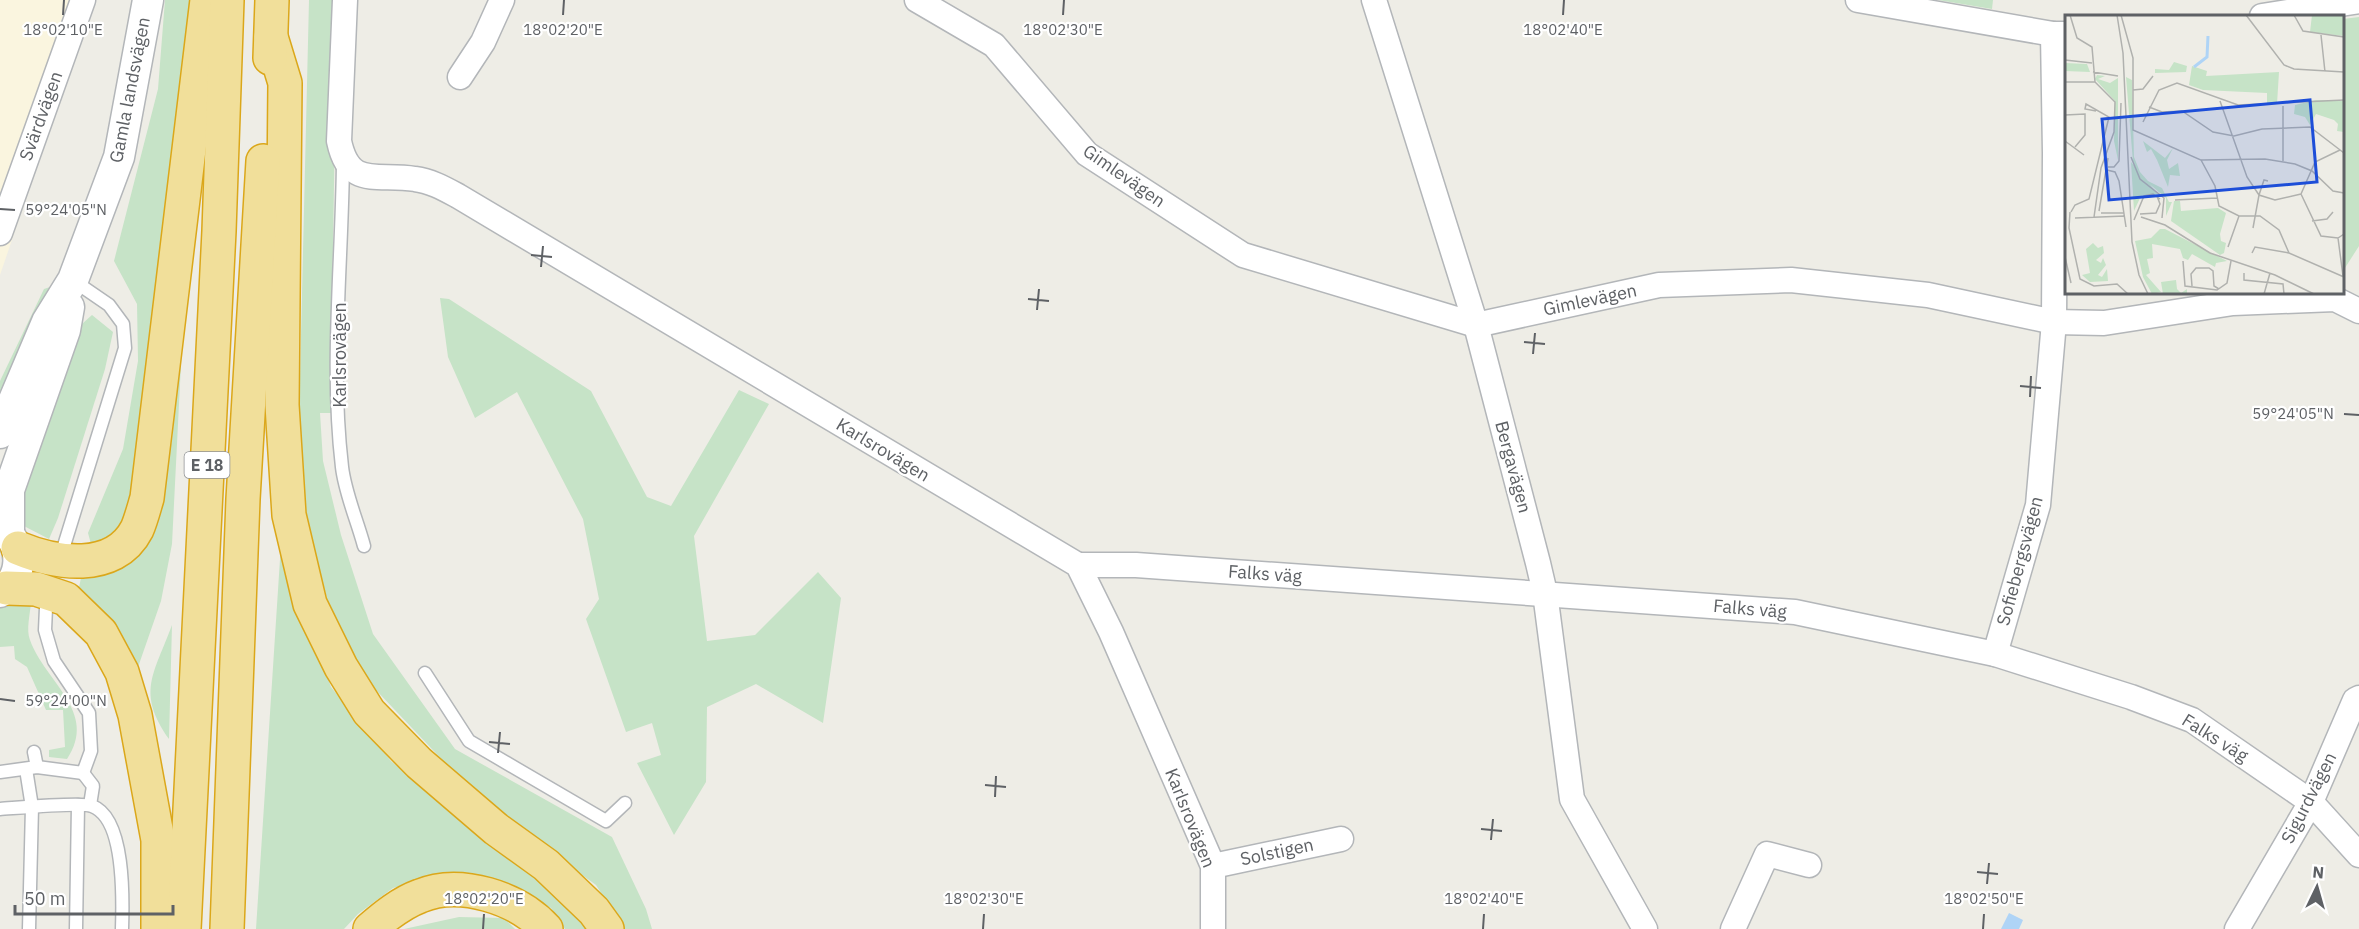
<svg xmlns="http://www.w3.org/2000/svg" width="2359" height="929" font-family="'IBM Plex Sans',sans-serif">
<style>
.commercial{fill:#faf5df}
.green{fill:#c6e3c7}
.water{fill:#afd4f6}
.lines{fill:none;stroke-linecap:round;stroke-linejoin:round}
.service-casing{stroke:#b3b6b9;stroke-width:15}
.minor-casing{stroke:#b3b6b9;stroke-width:27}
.tertiary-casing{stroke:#b3b6b9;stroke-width:33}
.motorway-casing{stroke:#dba71a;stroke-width:36}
.service{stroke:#fff;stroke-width:12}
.minor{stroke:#fff;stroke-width:24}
.tertiary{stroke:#fff;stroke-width:30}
.motorway{stroke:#f1df9a;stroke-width:33}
.ticks{fill:none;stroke:#5e6165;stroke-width:2}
.labels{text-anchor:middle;stroke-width:4.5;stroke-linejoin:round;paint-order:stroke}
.shield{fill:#fff;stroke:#8e9093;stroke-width:1.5}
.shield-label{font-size:16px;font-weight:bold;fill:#5e6165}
.street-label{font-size:18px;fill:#5e6165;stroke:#fff}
.inset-river{fill:none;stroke:#afd4f6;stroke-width:3}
.inset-road{fill:none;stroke:#b0b1ae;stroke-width:1.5}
.view{fill:#1d4ed8;fill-opacity:0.15;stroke:#1d4ed8;stroke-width:3}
.inset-edge{fill:none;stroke:#5e6165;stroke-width:3}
.ticks-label{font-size:15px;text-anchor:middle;fill:#5e6165;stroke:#fff;stroke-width:4.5;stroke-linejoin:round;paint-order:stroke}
</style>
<rect width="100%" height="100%" fill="#eeede6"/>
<path class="commercial" d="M 0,0 L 94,0 L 0,275 Z"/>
<g class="green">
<path d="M 165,0 L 190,0 L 142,487 L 135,529 L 91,544 L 88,533 L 123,449 L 138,361 L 137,304 L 114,261 L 158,89 Z"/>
<path d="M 309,0 L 337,0 L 331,370 L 333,413 L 320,413 L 323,461 L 341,535 L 373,634 L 455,749 L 612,837 L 646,909 L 652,929 L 624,929 L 596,885 L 520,830 L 450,768 L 374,688 L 334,625 L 307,522 L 299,419 Z"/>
<path d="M 1938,0 L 1993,0 L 1992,9 Z"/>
<path d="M 2359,17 L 2359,246 L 2343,271 L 2343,19 Z"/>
<path d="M 50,287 L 0,406 L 0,381 L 44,289 Z"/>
<path d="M 440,298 L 449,299 L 591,391 L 647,497 L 671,506 L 739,390 L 769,404 L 694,536 L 707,641 L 755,635 L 818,572 L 841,598 L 823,723 L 756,684 L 707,707 L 706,782 L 674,835 L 637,763 L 661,755 L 652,723 L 626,732 L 586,619 L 599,599 L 583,519 L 517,392 L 475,418 L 448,357 Z"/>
<path d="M 184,304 L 172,544 L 161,601 L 137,670 L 77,597 L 81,578 L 105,573 L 155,514 L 172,440 Z"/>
<path d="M 92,315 L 113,332 L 105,369 L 58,518 L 49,539 L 22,525 L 16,489 L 73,332 Z"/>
<path d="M 283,513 L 297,591 L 331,687 L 391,761 L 477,834 L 553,887 L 587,929 L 565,929 L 551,908 L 489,878 L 451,873 L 393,888 L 358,914 L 344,929 L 256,929 Z"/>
<path d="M 31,603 C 30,614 26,630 30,640 C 45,682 99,712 67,759 L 49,757 L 49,750 L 65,747 L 63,710 L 46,710 L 27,667 L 15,659 L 14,646 L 0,647 L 0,604 Z"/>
<path d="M 172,625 L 169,739 C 136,692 154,674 172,625 Z"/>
<path d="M 459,917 L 504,918 L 515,929 L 404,929 Z"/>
</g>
<path class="water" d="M 2009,913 L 2023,920 L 2019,929 L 2001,929 Z"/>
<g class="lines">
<defs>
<g id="service">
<path d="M 343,162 C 342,263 330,366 342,467 C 345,493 357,520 364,546"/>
<path d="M 63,549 L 125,348 L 123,324 L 109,305 L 74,281"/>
<path d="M 425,673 L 469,741 L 606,821 L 625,803"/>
<path d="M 34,752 L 37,767"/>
<path d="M 26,769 L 32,807 L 29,929"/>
<path d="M 0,772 L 37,767 L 83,773 L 91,751 L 89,713 L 54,661 L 45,630 L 46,608"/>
<path d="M 83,773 L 93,786 L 90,805"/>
<path d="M 0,809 C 16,808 81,802 92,806 C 125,818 123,899 122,929"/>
<path d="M 76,929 L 78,805"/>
</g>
<g id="minor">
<path d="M 345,0 L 339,141 C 349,189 376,173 415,179 C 431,181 445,189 458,196 L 1078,565 L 1111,632 L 1213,866 L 1213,929"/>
<path d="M 917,0 L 994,45 L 1087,154 L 1243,255 L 1476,325 L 1659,285 L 1791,280 L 1928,295 L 2054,322 L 2104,323 L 2233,303 L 2335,299 L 2359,311"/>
<path d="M 1374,0 L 1476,325 L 1538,563 L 1545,593 L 1572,799 L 1645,929"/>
<path d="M 1858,0 L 2053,34 L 2066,34"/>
<path d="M 2262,16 L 2359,1"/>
<path d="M 460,77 L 483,42 L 502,0"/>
<path d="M 0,233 L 83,0"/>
<path d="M 1078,565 L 1136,565 L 1795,612 L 1995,654 L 2131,697 L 2192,720 L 2311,802 L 2359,855"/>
<path d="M 1995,654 L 2038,505 L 2054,322 L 2055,153 L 2053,34"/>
<path d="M 1213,866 L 1341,839"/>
<path d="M 1733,929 L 1767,854 L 1809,865"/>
<path d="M 2237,929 L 2311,802 L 2355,700 L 2359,698"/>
</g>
<g id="tertiary">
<path d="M 0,433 L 47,322 L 73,280 L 119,157 L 148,0"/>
<path d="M 9,534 L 9,490 L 65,330 L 69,307"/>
<path d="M 0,592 C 24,578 24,546 3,529"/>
</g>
<g id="motorway">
<path d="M 271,37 L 285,83 L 282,405 L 289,515 L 310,604 L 341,667 L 369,712 L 419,763 L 496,829 L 546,865 L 594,911 L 607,929"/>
<path d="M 270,58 L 272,0"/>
<path d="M 18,548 C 54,563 114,574 137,529 C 141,520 144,508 147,498 L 207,0"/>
<path d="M 6,588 L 36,589 L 66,599 L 101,633 L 122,672 L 135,715 L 158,840 L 158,929"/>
<path d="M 184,929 L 219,231 L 227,0"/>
<path d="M 227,929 L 243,499 L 263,161"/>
<path d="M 370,929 C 385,916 401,903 420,896 C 460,879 518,898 546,929"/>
</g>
</defs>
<use href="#service" class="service-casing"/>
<use href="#minor" class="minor-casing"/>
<use href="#tertiary" class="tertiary-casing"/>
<use href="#motorway" class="motorway-casing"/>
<use href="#service" class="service"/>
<use href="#minor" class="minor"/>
<use href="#tertiary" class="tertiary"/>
<use href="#motorway" class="motorway"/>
</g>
<path class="ticks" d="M 63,15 L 64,0M 563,15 L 564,0M 1063,15 L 1064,0M 1563,15 L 1564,0M 0,209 L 15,210M 531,255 L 552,257M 541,267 L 543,246M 1028,299 L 1049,301M 1037,310 L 1039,289M 1524,342 L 1545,344M 1533,354 L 1535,333M 2020,386 L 2041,388M 2030,397 L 2031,376M 2344,414 L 2359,415M 0,699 L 15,701M 489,742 L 510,744M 498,753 L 500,732M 985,785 L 1006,787M 995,797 L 996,776M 1481,829 L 1502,831M 1491,840 L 1493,819M 1977,872 L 1998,874M 1987,884 L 1989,863M 483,929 L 484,914M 983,929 L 984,914M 1483,929 L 1484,914M 1983,929 L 1984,914"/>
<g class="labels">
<rect class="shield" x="184.5" y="452" width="45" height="26" rx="4.5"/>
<g class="shield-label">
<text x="207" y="471">E 18</text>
</g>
<g class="street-label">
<text transform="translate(130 90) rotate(-79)" y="6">Gamla landsvägen</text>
<text transform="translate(41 116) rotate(-70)" y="6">Svärdvägen</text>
<text transform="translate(1124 176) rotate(35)" y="6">Gimlevägen</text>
<text transform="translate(1590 300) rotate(-12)" y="6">Gimlevägen</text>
<text transform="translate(340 355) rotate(-90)" y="6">Karlsrovägen</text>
<text transform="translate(883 450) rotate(31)" y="6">Karlsrovägen</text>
<text transform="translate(1513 467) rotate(75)" y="6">Bergavägen</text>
<text transform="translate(2020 561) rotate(-75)" y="6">Sofiebergsvägen</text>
<text transform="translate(1265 574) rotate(4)" y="6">Falks väg</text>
<text transform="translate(1750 609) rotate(5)" y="6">Falks väg</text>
<text transform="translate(2215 738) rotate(32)" y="6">Falks väg</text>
<text transform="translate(2309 798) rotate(-63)" y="6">Sigurdvägen</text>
<text transform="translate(1190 818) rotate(68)" y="6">Karlsrovägen</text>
<text transform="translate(1277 852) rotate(-12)" y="6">Solstigen</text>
</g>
</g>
<g transform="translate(2065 15)">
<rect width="279" height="279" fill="#eeede6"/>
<path d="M 247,0 L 279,0 L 279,21 L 245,17 ZM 109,47 L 122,51 L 121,57 L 90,58 L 90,54 L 104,55 ZM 0,48 L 22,49 L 25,57 L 0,56 ZM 127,51 L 142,56 L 141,61 L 214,57 L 212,89 L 202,88 L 202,78 L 138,75 L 124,70 ZM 32,60 L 40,61 L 33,64 L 45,68 L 53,63 L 53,145 L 49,126 L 50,86 L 30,64 ZM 61,62 L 67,65 L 69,142 L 75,157 L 83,166 L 97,173 L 104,187 L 107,187 L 101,201 L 101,183 L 75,161 L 68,147 ZM 251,85 L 279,86 L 279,117 L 272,116 L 273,109 L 269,105 L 251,99 L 245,110 L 240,102 L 229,99 L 230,90 ZM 78,126 L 100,143 L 108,133 L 102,145 L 104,154 L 113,148 L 115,161 L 105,160 L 103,172 L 92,145 L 86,134 L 82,137 ZM 66,147 L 93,179 L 76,181 L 69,196 ZM 109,186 L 115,186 L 116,196 L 153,193 L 161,198 L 155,219 L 156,226 L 161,228 L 159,238 L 155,240 L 106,206 ZM 95,214 L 100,214 L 162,246 L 151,248 L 150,252 L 127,239 L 123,245 L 118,243 L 115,234 L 87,229 L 88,243 L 82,244 L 85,258 L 81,260 L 96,277 L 87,279 L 78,262 L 70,226 L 86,223 ZM 28,228 L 33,233 L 38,231 L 39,238 L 31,245 L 36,248 L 38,243 L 41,250 L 33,260 L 37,262 L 42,254 L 43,266 L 25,267 L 17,260 L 25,258 L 21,234 ZM 111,265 L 112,274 L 116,278 L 122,274 L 122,279 L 98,279 L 96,267 Z" fill="#c6e3c7"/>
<path class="inset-river" d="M 129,52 L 142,42 L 143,21"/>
<path class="inset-road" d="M 5,0 L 12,23 L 27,32 L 30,67 L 50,87 L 49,117 L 36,153 L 29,202M 52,0 L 58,38 L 67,227 L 74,260 L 83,279M 56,0 L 68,43 L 68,115 L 136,145 L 150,171 L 154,191 L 174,201 L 195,201 L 214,215 L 224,238M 181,0 L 219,50 L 229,54 L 279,57M 229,0 L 238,16 L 279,22M 256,20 L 260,57M 0,45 L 27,48M 28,57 L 53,61M 0,67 L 30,67M 68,75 L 78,74 L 88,61M 155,86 L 182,162 L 194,180 L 210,185 L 236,179M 84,92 L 97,97 L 117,96 L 148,117 L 169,121 L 197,114 L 245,112 L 279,138M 0,100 L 20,99 L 20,120 L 10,132M 78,107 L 94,75 L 112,68 L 173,90 L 279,85M 0,126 L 19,140M 66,142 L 75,164 L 99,183 L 97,203M 136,145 L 200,144 L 230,149 L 247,156 L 268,176 L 279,178M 218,146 L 218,91M 43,152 L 49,152 L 54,146 L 56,88M 42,155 L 50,157 L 54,166 L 61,212M 236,179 L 256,221 L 273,223 L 279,219M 236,179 L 250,147 L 275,135M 110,185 L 152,183M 34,196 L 43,143M 5,197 L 4,213 L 15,264 L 29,271 L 52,269 L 63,279M 6,197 L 10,190 L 24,184 L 44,102 L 21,89 L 20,94 L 31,96M 36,198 L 59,198M 75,199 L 91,198 L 95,189 L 92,181M 76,202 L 100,210 L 145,238 L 210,260 L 249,279M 10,203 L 60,201M 69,205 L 79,181 L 88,179 L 95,184M 247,206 L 262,204 L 268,197M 188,213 L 194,180 L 199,165 L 203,166M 273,223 L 278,261M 163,232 L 174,201M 187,238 L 190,232 L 224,238 L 279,262M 0,242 L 6,268M 118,246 L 120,271 L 152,275 L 162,268 L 166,246M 179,258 L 179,265 L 218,269 L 219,279M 127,271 L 126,259 L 131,253 L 144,253 L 148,256 L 149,271 L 154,274M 199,279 L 205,258"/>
<path class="view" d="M 245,85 L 252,167 L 44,185 L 37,104 Z"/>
<rect width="279" height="279" class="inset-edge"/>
</g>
<g class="ticks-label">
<text x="63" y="35">18°02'10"E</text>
<text x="563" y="35">18°02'20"E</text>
<text x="1063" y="35">18°02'30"E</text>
<text x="1563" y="35">18°02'40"E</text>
<text x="66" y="215">59°24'05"N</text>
<text x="2293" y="419">59°24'05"N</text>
<text x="66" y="706">59°24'00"N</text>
<text x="484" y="904">18°02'20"E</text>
<text x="984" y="904">18°02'30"E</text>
<text x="1484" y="904">18°02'40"E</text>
<text x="1984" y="904">18°02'50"E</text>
</g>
<g transform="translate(2317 887) rotate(5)" stroke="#ffffff" stroke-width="4.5" paint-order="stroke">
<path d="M0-4.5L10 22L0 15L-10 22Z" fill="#5e6165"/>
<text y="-9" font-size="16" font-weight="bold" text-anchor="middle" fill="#5e6165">N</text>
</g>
<path d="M15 905v9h158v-9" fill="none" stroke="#5e6165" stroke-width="3"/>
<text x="24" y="905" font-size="18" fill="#5e6165" stroke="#ffffff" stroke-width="4.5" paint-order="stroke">50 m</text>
</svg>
